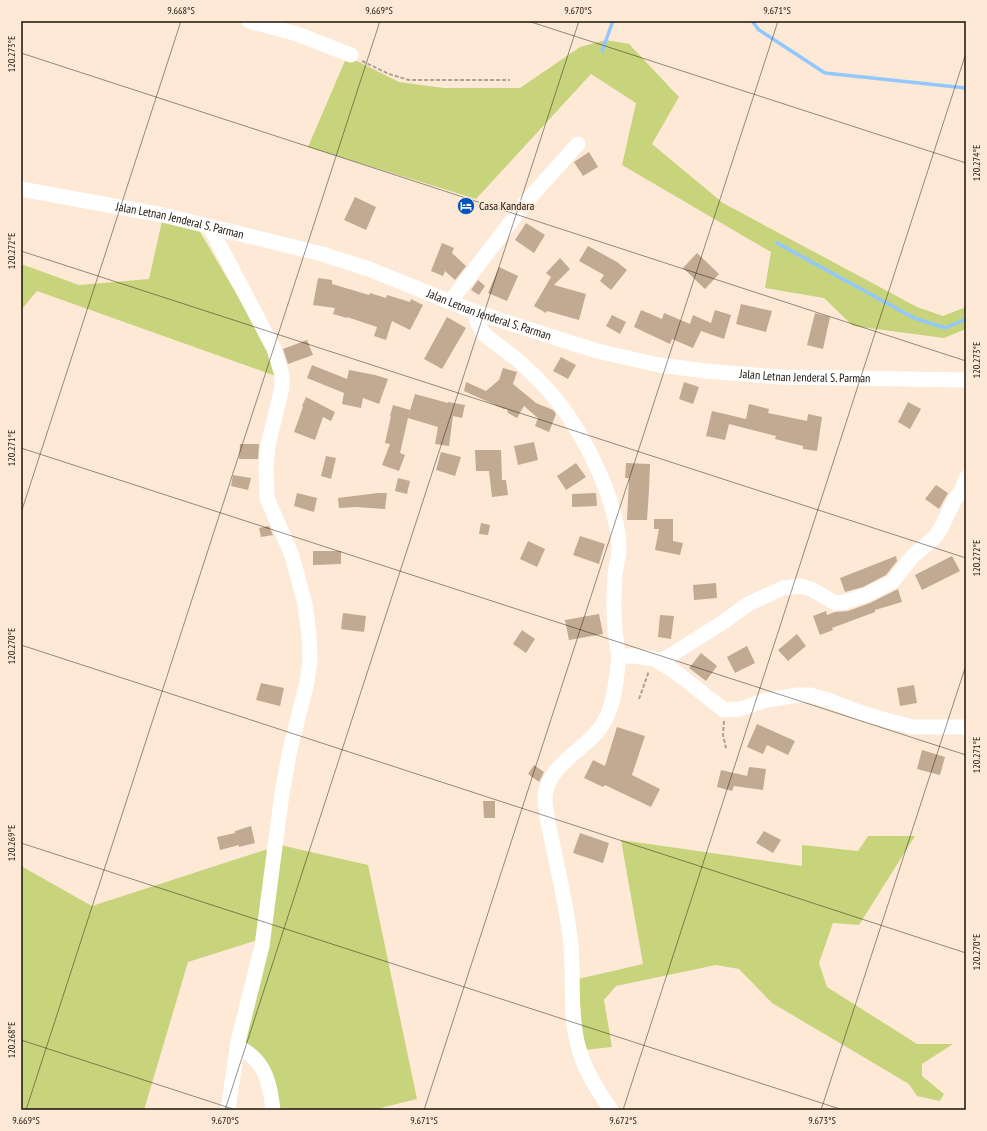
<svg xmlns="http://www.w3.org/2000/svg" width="987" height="1131" font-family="'PT Sans Narrow',sans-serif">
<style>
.green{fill:#c7d47c}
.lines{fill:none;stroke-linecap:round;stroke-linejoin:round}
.stream{stroke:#92c7ff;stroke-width:3.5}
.building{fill:#c1a992}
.path{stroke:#b1a091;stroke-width:2;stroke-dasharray:4 2;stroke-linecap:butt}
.minor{stroke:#fff;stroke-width:15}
.ticks{fill:none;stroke:#191108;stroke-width:1;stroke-opacity:0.45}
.labels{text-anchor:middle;stroke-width:3;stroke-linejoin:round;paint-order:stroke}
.poi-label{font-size:12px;fill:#191108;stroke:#fee9d6;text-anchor:start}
.street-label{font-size:12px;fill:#191108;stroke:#fee9d6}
.neatline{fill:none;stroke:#191108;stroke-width:1.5}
.ticks-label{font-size:10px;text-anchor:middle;fill:#191108}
</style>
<rect width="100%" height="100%" fill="#fee9d6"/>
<g class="green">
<path d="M 606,40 L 629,44 L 679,97 L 652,144 L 723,203 L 917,307 L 943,316 L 966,307 L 966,329 L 944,338 L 853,326 L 824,298 L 765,288 L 771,252 L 622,165 L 636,103 L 591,74 L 476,199 L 308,147 L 347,56 L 399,82 L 444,88 L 520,88 L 580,47 Z"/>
<path d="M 164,212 L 193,220 L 287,380 L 37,291 L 21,310 L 21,264 L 79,285 L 149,279 Z"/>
<path d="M 868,836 L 915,836 L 859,925 L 833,923 L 819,963 L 827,987 L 917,1044 L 953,1044 L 922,1064 L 922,1076 L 944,1094 L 940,1101 L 917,1096 L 909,1084 L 772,1003 L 739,969 L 716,965 L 616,986 L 604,1000 L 612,1047 L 584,1050 L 578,979 L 643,964 L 621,840 L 802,866 L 802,845 L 858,851 Z"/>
<path d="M 280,845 L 368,865 L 417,1099 L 372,1110 L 274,1110 L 272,1087 L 239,1046 L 267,937 L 188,962 L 144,1110 L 21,1110 L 21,866 L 92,906 Z"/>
</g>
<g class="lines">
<g class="stream">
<path d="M 752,21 L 759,30 L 825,73 L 966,88"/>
<path d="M 602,51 L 613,21"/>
<path d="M 777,243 L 914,318 L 945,328 L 966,319"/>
</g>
</g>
<g class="building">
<path d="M 589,152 L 598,167 L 583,176 L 574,162 Z"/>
<path d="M 355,197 L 376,207 L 366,230 L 344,220 Z"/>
<path d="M 526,223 L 545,235 L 534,253 L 515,240 Z"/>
<path d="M 442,243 L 454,248 L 452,253 L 466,266 L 455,280 L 445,271 L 443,276 L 431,271 Z"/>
<path d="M 588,246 L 617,262 L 627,270 L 611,290 L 600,281 L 604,275 L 579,261 Z"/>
<path d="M 697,253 L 719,274 L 705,289 L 683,268 Z"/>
<path d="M 560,258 L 570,269 L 554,285 L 586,294 L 579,320 L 547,311 L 546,313 L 534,306 L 551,277 L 546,273 Z"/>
<path d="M 499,267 L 518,276 L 507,301 L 488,293 Z"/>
<path d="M 318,278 L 332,280 L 332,284 L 369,295 L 370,293 L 386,298 L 387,295 L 410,302 L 411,299 L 423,305 L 410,330 L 392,321 L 386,340 L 374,336 L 377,327 L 347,317 L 347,318 L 333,314 L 335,308 L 313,305 Z"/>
<path d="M 478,280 L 485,286 L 479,295 L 471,290 Z"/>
<path d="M 741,304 L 772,311 L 766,332 L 736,324 Z"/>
<path d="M 641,310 L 662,319 L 664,313 L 690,324 L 693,315 L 711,323 L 715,310 L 731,315 L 724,339 L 701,331 L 693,348 L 672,339 L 670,344 L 634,327 Z"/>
<path d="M 815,313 L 830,317 L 823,349 L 807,345 Z"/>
<path d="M 612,315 L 626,322 L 620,334 L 606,326 Z"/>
<path d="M 447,317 L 466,328 L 442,369 L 424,359 Z"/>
<path d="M 307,340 L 313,355 L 288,364 L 283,349 Z"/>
<path d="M 561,357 L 576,365 L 568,379 L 553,371 Z"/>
<path d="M 312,365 L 347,379 L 349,370 L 375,375 L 388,379 L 379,404 L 363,398 L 361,408 L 342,404 L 344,393 L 307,378 Z"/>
<path d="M 503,368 L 517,372 L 513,384 L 536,403 L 553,410 L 556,414 L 549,432 L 535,426 L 538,418 L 524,406 L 517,418 L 508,413 L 507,409 L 504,409 L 464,391 L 466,382 L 486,391 L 499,380 Z"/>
<path d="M 684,382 L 699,387 L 693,404 L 679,399 Z"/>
<path d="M 415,394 L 448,403 L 448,402 L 465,405 L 462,418 L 453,416 L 449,446 L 435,444 L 438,427 L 408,418 L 400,453 L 405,455 L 399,471 L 382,465 L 390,444 L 385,443 L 391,416 L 390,416 L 393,405 L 410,410 L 408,417 Z"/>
<path d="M 306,397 L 335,412 L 331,421 L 323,417 L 315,440 L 294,432 L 303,407 L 302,406 Z"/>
<path d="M 908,402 L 921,409 L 910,429 L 898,422 Z"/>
<path d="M 749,404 L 769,409 L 768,413 L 807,421 L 808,414 L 822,417 L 817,451 L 803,449 L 803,446 L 775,439 L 776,436 L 729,424 L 725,440 L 706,436 L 712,411 L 746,419 Z"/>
<path d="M 534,442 L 538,460 L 518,465 L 514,446 Z"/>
<path d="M 240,444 L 259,444 L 258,459 L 239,459 Z"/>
<path d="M 475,450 L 501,450 L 502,480 L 506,480 L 508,495 L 492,497 L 489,471 L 476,471 Z"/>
<path d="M 441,452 L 461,457 L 455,476 L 436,470 Z"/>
<path d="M 326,456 L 336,458 L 331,479 L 321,476 Z"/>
<path d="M 576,463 L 586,477 L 566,490 L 557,476 Z"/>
<path d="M 626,463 L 650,464 L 649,490 L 647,520 L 627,520 L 629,478 L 625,478 Z"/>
<path d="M 233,475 L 251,478 L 248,490 L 231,486 Z"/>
<path d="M 398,478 L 410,481 L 407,494 L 395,491 Z"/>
<path d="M 936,485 L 948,493 L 939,509 L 925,499 Z"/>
<path d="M 297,493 L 317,498 L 314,512 L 294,506 Z"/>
<path d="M 378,493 L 387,493 L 385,509 L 355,507 L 339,508 L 338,498 Z"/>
<path d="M 596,493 L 597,506 L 572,507 L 572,494 Z"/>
<path d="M 654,519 L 673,519 L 673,541 L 683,543 L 680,555 L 655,550 L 659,529 L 654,529 Z"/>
<path d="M 481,523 L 490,525 L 488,535 L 479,534 Z"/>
<path d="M 269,526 L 273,535 L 261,537 L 259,528 Z"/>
<path d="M 580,536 L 605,544 L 599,564 L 573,555 Z"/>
<path d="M 528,541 L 545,549 L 537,567 L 520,559 Z"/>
<path d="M 313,551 L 341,551 L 341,564 L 313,565 Z"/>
<path d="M 896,556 L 897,561 L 886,575 L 863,587 L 845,592 L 840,578 Z"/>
<path d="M 952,556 L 960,571 L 922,590 L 915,575 Z"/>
<path d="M 716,583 L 717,598 L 694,600 L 693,585 Z"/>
<path d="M 898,589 L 902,602 L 875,610 L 875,612 L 832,628 L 833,630 L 820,635 L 813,616 L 826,611 L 827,615 L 835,612 L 848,611 L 870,603 Z"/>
<path d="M 343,613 L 366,616 L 364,632 L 341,629 Z"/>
<path d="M 599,614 L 603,634 L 569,640 L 565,620 Z"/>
<path d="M 660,615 L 674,616 L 671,639 L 658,637 Z"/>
<path d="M 522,630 L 535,639 L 526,653 L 513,644 Z"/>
<path d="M 797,634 L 806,646 L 788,661 L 778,650 Z"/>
<path d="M 747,646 L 755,663 L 735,673 L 727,657 Z"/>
<path d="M 701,653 L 717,666 L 706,681 L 689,668 Z"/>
<path d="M 261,683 L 284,688 L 280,706 L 256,700 Z"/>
<path d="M 914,685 L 917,703 L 900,706 L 897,688 Z"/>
<path d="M 757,724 L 795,741 L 788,755 L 767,745 L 763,754 L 747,747 Z"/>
<path d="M 617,727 L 645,736 L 632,775 L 660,789 L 651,807 L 605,785 L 603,787 L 584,778 L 593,760 L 605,766 Z"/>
<path d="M 922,750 L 945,757 L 940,775 L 917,769 Z"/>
<path d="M 534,765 L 544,772 L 539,782 L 528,774 Z"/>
<path d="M 749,767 L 766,769 L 763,790 L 734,786 L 732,791 L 717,787 L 721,770 L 747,776 Z"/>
<path d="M 483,801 L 495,801 L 495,818 L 484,818 Z"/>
<path d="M 251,826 L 255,843 L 239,847 L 239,845 L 220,850 L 217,837 L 235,833 L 235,831 Z"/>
<path d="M 764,831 L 781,840 L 773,853 L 756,843 Z"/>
<path d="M 580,833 L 609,843 L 603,863 L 573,853 Z"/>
</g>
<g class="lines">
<g class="path">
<path d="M 362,61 L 389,74 L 409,80 L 510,80"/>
<path d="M 639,699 L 649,671"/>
<path d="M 724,721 L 723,735 L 726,748"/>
</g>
<g class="minor">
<path d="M 249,21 L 297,34 L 351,55"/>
<path id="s1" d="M 21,189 L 163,215 L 322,254 L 369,269 L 475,312 L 597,351 L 659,365 L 706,371 L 780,377 L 966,380"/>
<path d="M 210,227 L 274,349 L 282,375 L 282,388 L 268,445 L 266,468 L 267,498 L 292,556 L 305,604 L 309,635 L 310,661 L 307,682 L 290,750 L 282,793 L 262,946 L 238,1042 L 228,1110"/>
<path d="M 450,302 L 525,203 L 578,144"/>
<path d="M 475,312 C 477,321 478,327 484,334 C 496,344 508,352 520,362 C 529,371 539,380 548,390 C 580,425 618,499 619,548 C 619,556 616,566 615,575 C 613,602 613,629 619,656 L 635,656 L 654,659 L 673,670 L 724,710 L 740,709 L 767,700 L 798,695 L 810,695 L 828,700 L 859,712 L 886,720 L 913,727 L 966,727"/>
<path d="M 660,662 L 725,621 L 748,604 L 783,588 L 800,586 L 811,589 L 835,603 L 845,602 L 866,595 L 892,582 L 913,556 L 935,537 L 941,528 L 954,501 L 962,489 L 966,478"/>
<path d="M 238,1046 C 244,1050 250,1054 255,1059 C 268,1072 271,1093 273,1110"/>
<path d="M 611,1110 C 598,1091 585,1071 579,1049 C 569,1016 574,981 571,947 C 568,913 560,879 553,846 C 550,833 544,806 545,795 C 549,765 584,750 600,728 C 615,708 616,680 619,656"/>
</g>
</g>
<path class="ticks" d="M 528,21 L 966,163M 21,53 L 966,361M 21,251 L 966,558M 21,448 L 966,755M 21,513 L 181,21M 21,645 L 966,953M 21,843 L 843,1110M 21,1040 L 236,1110M 26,1110 L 380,21M 225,1110 L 579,21M 424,1110 L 778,21M 623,1110 L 966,53M 821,1110 L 966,665"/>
<defs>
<symbol id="hotel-disc" viewBox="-11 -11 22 22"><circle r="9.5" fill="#0352bc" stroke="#fee9d6"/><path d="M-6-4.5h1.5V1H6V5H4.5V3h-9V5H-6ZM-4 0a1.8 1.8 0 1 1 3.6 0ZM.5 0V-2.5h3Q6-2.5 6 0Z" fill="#fff"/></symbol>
</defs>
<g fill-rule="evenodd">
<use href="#hotel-disc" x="456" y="196" width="20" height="20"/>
</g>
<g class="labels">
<g class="poi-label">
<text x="479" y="210">Casa Kandara</text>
</g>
<g class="street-label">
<text dy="4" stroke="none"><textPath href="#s1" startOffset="162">Jalan Letnan Jenderal S. Parman</textPath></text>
<text dy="4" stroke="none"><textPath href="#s1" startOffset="486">Jalan Letnan Jenderal S. Parman</textPath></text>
<text dy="4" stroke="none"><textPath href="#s1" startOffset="810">Jalan Letnan Jenderal S. Parman</textPath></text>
</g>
</g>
<rect width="987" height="1131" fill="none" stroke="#fee9d6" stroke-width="44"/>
<rect x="22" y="22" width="943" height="1087" class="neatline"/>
<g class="ticks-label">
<text x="181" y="14">9.668°S</text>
<text x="379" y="14">9.669°S</text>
<text x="578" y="14">9.670°S</text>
<text x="777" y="14">9.671°S</text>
<text transform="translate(11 54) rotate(-90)" y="4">120.273°E</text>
<text transform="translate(976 163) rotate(-90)" y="4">120.274°E</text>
<text transform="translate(11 251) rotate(-90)" y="4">120.272°E</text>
<text transform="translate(976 360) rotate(-90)" y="4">120.273°E</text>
<text transform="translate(11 448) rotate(-90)" y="4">120.271°E</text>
<text transform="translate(976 558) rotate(-90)" y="4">120.272°E</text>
<text transform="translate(11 646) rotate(-90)" y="4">120.270°E</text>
<text transform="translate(976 755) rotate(-90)" y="4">120.271°E</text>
<text transform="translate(11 843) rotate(-90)" y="4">120.269°E</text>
<text transform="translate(976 952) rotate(-90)" y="4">120.270°E</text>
<text transform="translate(11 1040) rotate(-90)" y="4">120.268°E</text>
<text x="26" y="1124">9.669°S</text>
<text x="225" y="1124">9.670°S</text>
<text x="424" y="1124">9.671°S</text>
<text x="623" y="1124">9.672°S</text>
<text x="822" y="1124">9.673°S</text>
</g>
</svg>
